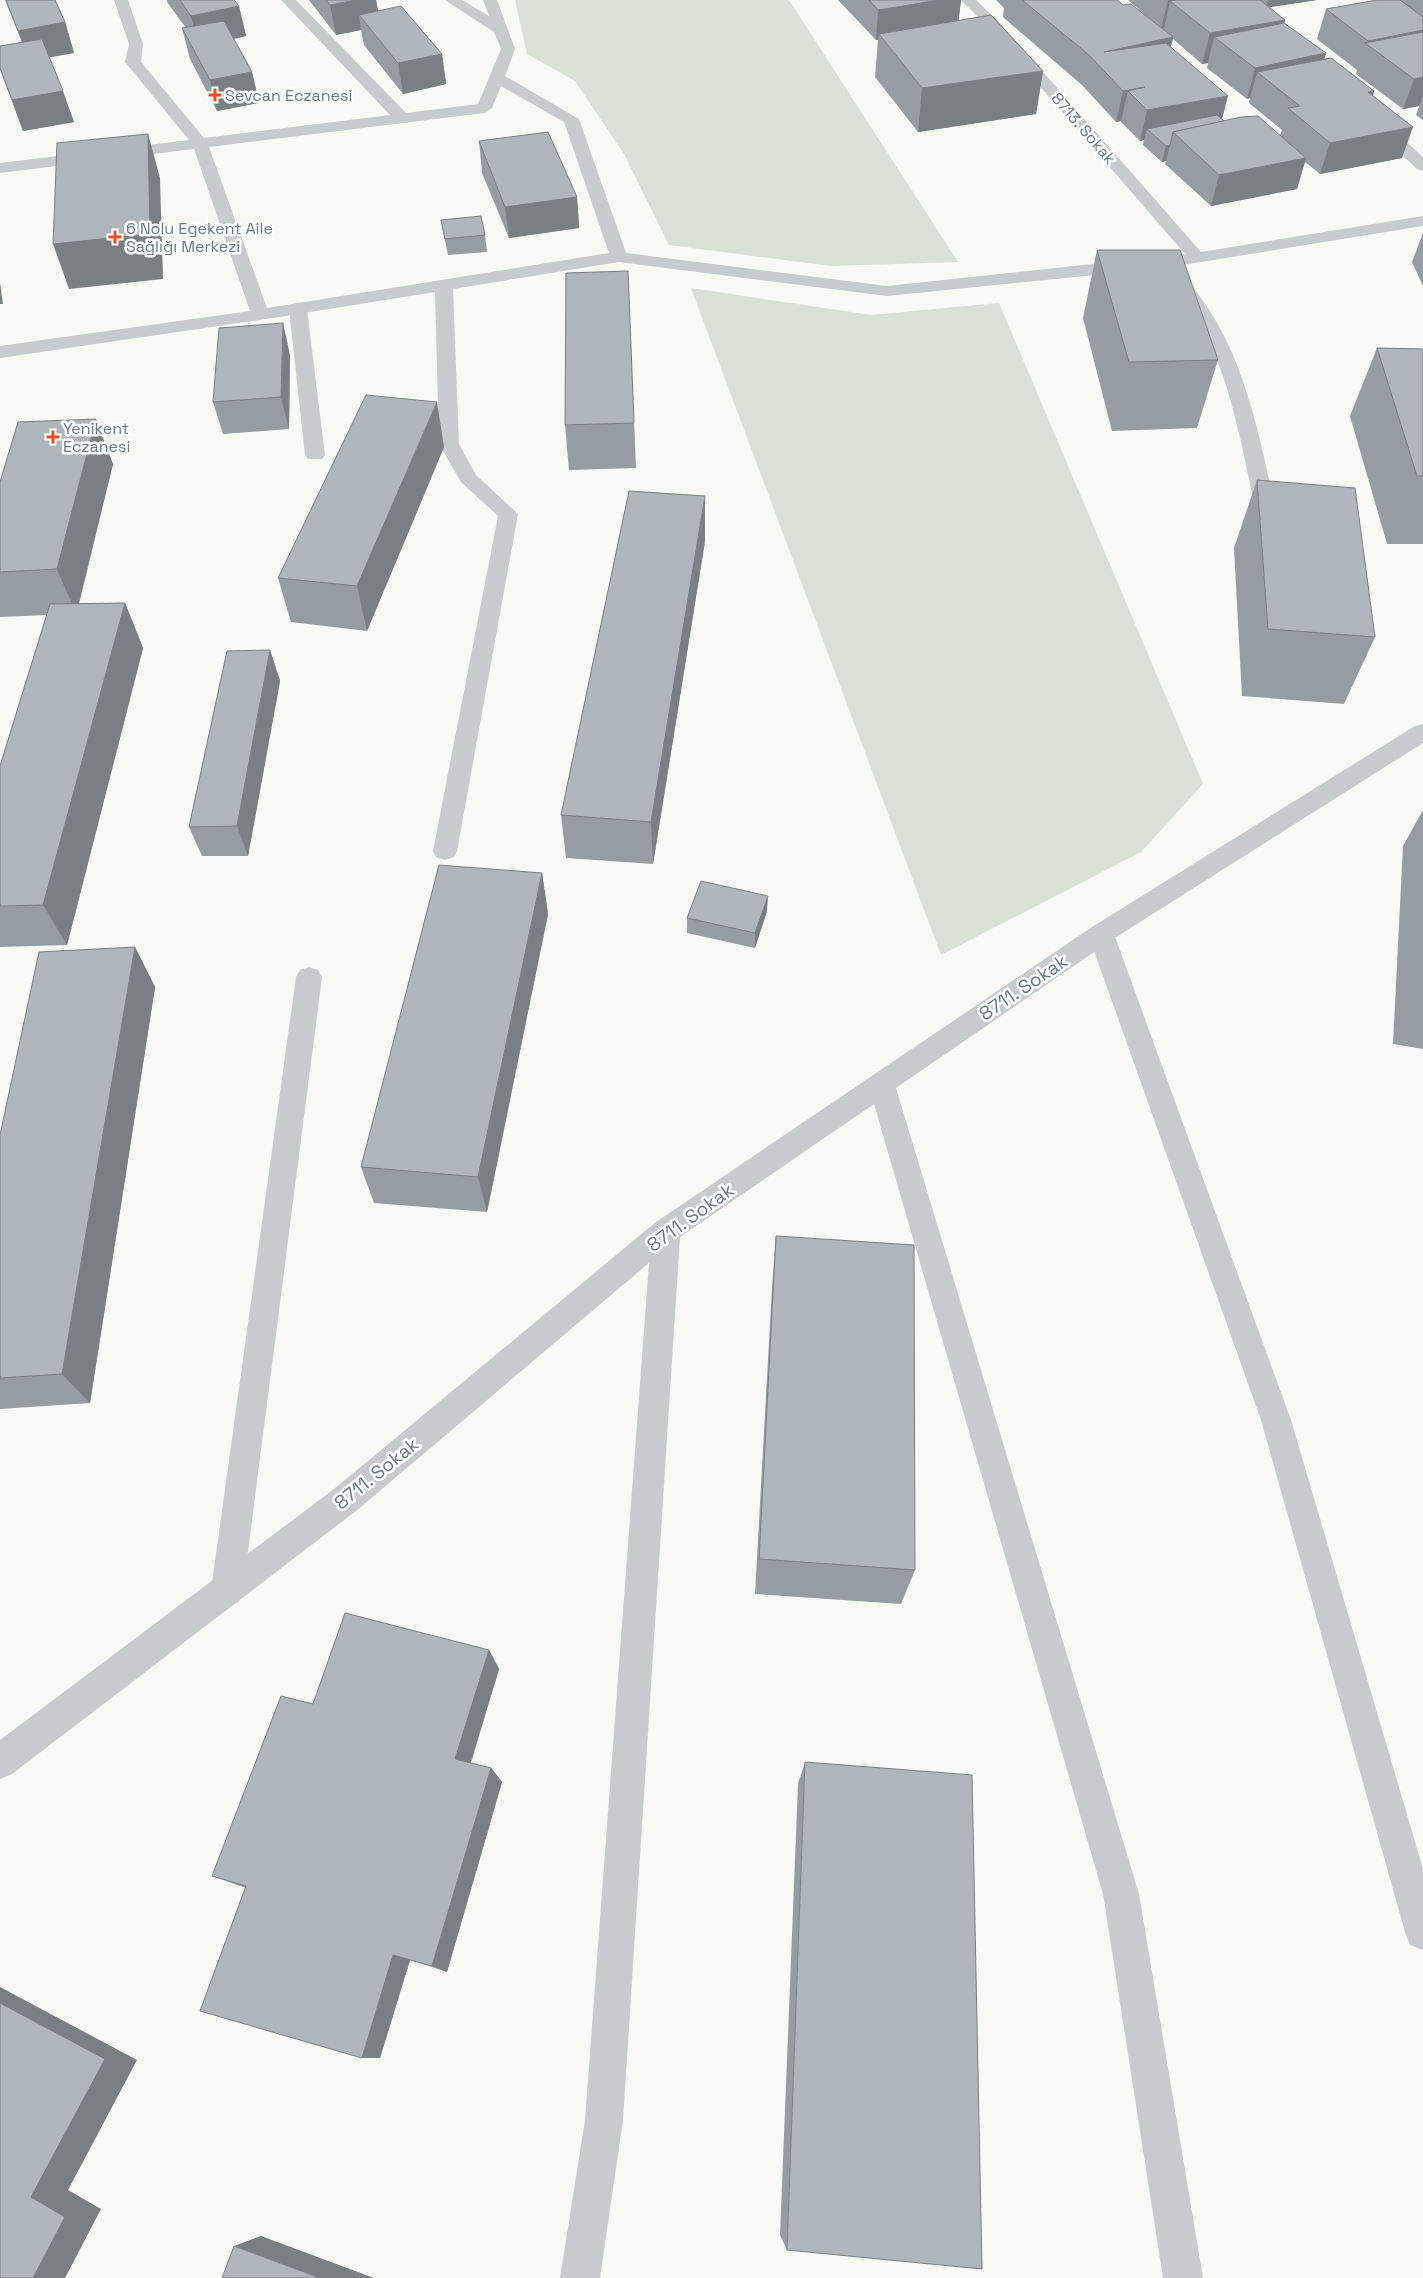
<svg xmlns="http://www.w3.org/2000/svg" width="1423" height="2278" font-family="'Space Grotesk',sans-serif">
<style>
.green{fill:#d9e0d5}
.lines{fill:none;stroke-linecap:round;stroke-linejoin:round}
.service{fill:#c7cbce;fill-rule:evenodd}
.minor{fill:#c7cbce;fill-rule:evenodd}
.wall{fill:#969da2;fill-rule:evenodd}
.shaded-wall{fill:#7a7f84}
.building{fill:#aeb6bc;stroke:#7a7f84}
.poi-dot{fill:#ee4a1e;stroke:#fff;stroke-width:2}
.labels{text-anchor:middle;stroke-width:5;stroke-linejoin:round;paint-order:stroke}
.far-poi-label{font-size:16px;fill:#657987;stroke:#fff;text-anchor:start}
.far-street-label{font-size:16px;fill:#657987;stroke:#fff}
.street-label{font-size:19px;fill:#657987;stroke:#fff}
</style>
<rect width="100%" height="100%" fill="#f8f8f4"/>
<g class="green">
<path d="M 515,0 L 789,0 L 958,262 L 831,266 L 669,245 L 624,154 L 575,81 L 527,54 Z"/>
<path d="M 691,288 L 871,315 L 999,303 L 1203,784 L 1141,852 L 941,955 Z"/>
</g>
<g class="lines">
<g class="service">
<path d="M 1180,277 C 1190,279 1195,290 1201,298 C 1245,358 1259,435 1275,506 L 1272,510 L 1265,512 L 1258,510 L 1255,506 C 1242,448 1232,387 1205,333 C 1195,315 1183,299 1171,282 L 1174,278 Z"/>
<path d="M 298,304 L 304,305 L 307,309 L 325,455 L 322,459 L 308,459 L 305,455 L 289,309 L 292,305 Z"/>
<path d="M 1101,924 L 1110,927 L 1114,934 L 1291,1420 L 1423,1869 L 1423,1950 L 1410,1945 L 1405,1932 L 1261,1420 L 1088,934 L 1092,927 Z"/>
<path d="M 309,967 L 318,970 L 322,977 L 243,1590 L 239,1602 L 227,1606 L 215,1602 L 211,1590 L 296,977 L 300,970 Z"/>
</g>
<g class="minor">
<path d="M 114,0 L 128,0 L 143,44 L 141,62 L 204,138 L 390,115 L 281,0 L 296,0 L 406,113 L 478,104 L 501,49 L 494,32 L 445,0 L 462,0 L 489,16 L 483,0 L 497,0 L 515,49 L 505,76 L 579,119 L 626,253 L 887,286 L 1185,254 L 991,30 L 961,0 L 976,0 L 1001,24 L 1201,252 L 1423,216 L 1423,226 L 1164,268 L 887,296 L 619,262 L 453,289 L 459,444 L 476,475 L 518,514 L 457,851 L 454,857 L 445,860 L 436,857 L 433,851 L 498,516 L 461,482 L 439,444 L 435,292 L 260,320 L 0,358 L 0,346 L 250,311 L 194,149 L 0,173 L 0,163 L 189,140 L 125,62 L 129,44 ZM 501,86 L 564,122 L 609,253 L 267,308 L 209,147 L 484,113 L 492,108 Z"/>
<path d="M 1377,118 L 1383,120 L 1423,157 L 1423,171 L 1417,169 L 1371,126 L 1369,123 Z"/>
<path d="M 1423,724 L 1423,743 L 1110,941 L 896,1088 L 1139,1894 L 1203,2278 L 1163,2278 L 1103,1894 L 874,1104 L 680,1237 L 623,2120 L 600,2278 L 560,2278 L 585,2120 L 649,1263 L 356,1511 L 12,1774 L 0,1779 L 0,1740 L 334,1489 L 656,1222 L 1092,927 L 1415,726 Z"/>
</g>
</g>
<g class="wall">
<path d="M 5,0 L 55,0 L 65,22 L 74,53 L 49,57 L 74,122 L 23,131 L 0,69 L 0,46 L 22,42 Z"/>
<path d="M 167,0 L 234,0 L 239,6 L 246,36 L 234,39 L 252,72 L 259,103 L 217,111 L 190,59 L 182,28 L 186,28 L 167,2 Z"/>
<path d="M 309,0 L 376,0 L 378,11 L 442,54 L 446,84 L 403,94 L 364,45 L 361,30 L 336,35 Z"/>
<path d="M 838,0 L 961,0 L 958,20 L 1043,71 L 1036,114 L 918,132 L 875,77 L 878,40 L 876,40 Z"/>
<path d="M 996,0 L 1117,0 L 1123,5 L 1158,26 L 1128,0 L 1317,0 L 1269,7 L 1285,20 L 1284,23 L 1326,53 L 1324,59 L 1374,91 L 1373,96 L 1402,158 L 1320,174 L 1305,162 L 1297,189 L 1211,206 L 1165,164 L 1166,161 L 1162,162 L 1143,145 L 1144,140 L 1140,141 L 1121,122 L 1121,121 L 1116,122 L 1082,85 L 1003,17 L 1004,8 ZM 1173,39 L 1202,64 L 1208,63 L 1207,68 L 1247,99 L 1250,98 L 1249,103 L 1282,130 L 1280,135 L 1224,121 L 1222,119 L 1171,47 Z"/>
<path d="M 1377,0 L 1423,0 L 1423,120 L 1416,115 L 1419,106 L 1403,109 L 1356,74 L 1357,70 L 1317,39 L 1326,9 Z"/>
<path d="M 479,141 L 577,197 L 579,228 L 509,238 L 482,173 Z"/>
<path d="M 441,220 L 485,235 L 487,252 L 448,255 L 444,236 Z"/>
<path d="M 1423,233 L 1423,286 L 1412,262 Z"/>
<path d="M 1097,250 L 1218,360 L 1197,428 L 1112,431 L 1083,318 Z"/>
<path d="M 628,271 L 636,468 L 569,470 L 565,425 Z"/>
<path d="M 1377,348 L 1423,349 L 1423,544 L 1387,544 L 1350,416 Z"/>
<path d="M 290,355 L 289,429 L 223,434 L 213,402 Z"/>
<path d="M 444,447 L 367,631 L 291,622 L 278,578 Z"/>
<path d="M 113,464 L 79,604 L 125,603 L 143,648 L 67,945 L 0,947 L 0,766 L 47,615 L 0,617 L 0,482 Z"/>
<path d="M 1257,480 L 1375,637 L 1344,704 L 1242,696 L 1234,548 Z"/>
<path d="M 705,541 L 653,864 L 566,858 L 561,815 Z"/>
<path d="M 270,650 L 280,681 L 248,856 L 202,856 L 189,827 Z"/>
<path d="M 1423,810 L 1423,1049 L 1393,1044 L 1403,846 Z"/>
<path d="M 542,873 L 548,914 L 487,1212 L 374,1203 L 361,1167 Z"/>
<path d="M 767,911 L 755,948 L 687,933 L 687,918 Z"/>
<path d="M 135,947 L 155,987 L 90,1403 L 0,1409 L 0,1135 Z"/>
<path d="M 776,1236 L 915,1570 L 901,1604 L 755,1594 L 772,1287 Z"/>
<path d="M 489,1650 L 499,1669 L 471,1763 L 491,1768 L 502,1782 L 447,1972 L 410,1960 L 380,2058 L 362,2058 L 246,1888 L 212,1876 L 313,1704 Z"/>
<path d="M 805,1762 L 787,2250 L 780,2235 L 798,1784 Z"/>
</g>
<g class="shaded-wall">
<path d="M 356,0 L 376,0 L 381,26 L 359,15 L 361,30 L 336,35 L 330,5 Z"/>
<path d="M 940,0 L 961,0 L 958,27 L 879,34 L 878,40 L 876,40 L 878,10 Z"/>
<path d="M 1168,0 L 1235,0 L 1170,1 L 1164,28 L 1161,28 Z"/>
<path d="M 1268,0 L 1317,0 L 1266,8 Z"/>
<path d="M 239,6 L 246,36 L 199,46 L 191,16 Z"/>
<path d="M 1285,20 L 1277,50 L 1214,37 L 1208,63 L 1202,64 L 1210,33 Z"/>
<path d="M 65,22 L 74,53 L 29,61 L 18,31 Z"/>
<path d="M 1423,30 L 1423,59 L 1367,44 L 1368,41 Z"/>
<path d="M 1173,37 L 1166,68 L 1104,52 Z"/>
<path d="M 1326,53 L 1317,84 L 1257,72 L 1250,98 L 1247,99 L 1255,68 Z"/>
<path d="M 442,54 L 446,84 L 403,94 L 398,63 Z"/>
<path d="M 1043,71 L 1036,114 L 918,132 L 922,88 Z"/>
<path d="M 252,72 L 259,103 L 217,111 L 210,80 Z"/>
<path d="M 1423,77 L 1423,96 L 1419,106 L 1403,109 L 1414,79 Z"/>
<path d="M 1145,87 L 1128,91 L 1121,121 L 1116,122 L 1123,91 Z"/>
<path d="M 63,91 L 74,122 L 23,131 L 12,100 Z"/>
<path d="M 1374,91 L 1364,122 L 1368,92 Z"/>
<path d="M 1228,96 L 1220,127 L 1173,132 L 1147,129 L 1144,140 L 1140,141 L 1147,110 Z"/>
<path d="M 1413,127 L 1402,158 L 1320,174 L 1330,143 Z"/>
<path d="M 148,134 L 160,178 L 163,279 L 69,289 L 53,244 Z"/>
<path d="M 1170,145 L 1166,161 L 1162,162 L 1166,146 Z"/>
<path d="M 1306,158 L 1297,189 L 1211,206 L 1219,175 Z"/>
<path d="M 577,197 L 579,228 L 509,238 L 505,207 Z"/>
<path d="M 0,283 L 3,304 L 0,304 Z"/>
<path d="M 283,323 L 290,355 L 289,429 L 281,397 Z"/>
<path d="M 437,402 L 444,447 L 367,631 L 357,586 Z"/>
<path d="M 96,419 L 113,464 L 76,614 L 57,569 Z"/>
<path d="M 705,496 L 705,541 L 653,864 L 651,822 Z"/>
<path d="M 125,603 L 143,648 L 67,945 L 43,905 Z"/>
<path d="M 270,650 L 280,681 L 248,856 L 237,826 Z"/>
<path d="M 542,873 L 548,914 L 487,1212 L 478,1177 Z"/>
<path d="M 768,896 L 767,911 L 755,948 L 755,933 Z"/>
<path d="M 135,947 L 155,987 L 90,1403 L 62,1374 Z"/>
<path d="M 489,1650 L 499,1669 L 467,1774 L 455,1759 Z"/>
<path d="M 491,1768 L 502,1782 L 447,1972 L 432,1966 Z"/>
<path d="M 393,1955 L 410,1960 L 380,2058 L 362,2058 Z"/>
<path d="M 0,1987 L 137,2060 L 68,2190 L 101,2209 L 65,2278 L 33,2278 L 31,2197 L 0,2003 Z"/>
<path d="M 261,2236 L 374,2278 L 320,2278 L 234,2246 Z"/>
</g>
<g class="building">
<path d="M 6,0 L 55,0 L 65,22 L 18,31 Z"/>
<path d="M 180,0 L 234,0 L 239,6 L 191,16 Z"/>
<path d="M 326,0 L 356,0 L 330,5 Z"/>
<path d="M 869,0 L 940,0 L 878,10 Z"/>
<path d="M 1022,0 L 1117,0 L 1123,5 L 1131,4 L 1173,37 L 1104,52 L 1166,43 L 1228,96 L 1147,110 L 1128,91 L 1145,87 L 1123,91 L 1088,54 Z"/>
<path d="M 1176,0 L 1260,0 L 1285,20 L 1210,33 L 1170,1 Z"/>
<path d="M 1377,0 L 1400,0 L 1423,17 L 1423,30 L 1368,41 L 1326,9 Z"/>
<path d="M 401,6 L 442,54 L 398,63 L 359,15 Z"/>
<path d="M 991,15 L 1043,71 L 922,88 L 879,34 Z"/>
<path d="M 224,21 L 252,72 L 210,80 L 182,28 Z"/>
<path d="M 1284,23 L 1326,53 L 1255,68 L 1214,37 Z"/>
<path d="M 1423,32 L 1423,77 L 1414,79 L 1365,43 Z"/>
<path d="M 42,39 L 63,91 L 12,100 L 0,68 L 0,46 Z"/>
<path d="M 1331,58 L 1374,91 L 1368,92 L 1413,127 L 1330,143 L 1288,108 L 1300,106 L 1257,72 Z"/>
<path d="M 1217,115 L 1224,121 L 1173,132 L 1170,145 L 1166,146 L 1147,129 Z"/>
<path d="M 1258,116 L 1306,158 L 1219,175 L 1173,132 L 1241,117 Z"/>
<path d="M 548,132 L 577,197 L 505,207 L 479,141 Z"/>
<path d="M 148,134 L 150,234 L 53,244 L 57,143 Z"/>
<path d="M 481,216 L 485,235 L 445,239 L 441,220 Z"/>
<path d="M 1097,250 L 1180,250 L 1218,360 L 1129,362 Z"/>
<path d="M 628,271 L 634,423 L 565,425 L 566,273 Z"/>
<path d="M 283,323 L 281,397 L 213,402 L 219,328 Z"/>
<path d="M 1377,348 L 1423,349 L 1423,476 L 1417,476 Z"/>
<path d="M 366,395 L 437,402 L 357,586 L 278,578 Z"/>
<path d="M 96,419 L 57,569 L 0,572 L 0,482 L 18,422 Z"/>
<path d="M 1257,480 L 1355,488 L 1375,637 L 1268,629 Z"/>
<path d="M 629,491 L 705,496 L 651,822 L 561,815 Z"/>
<path d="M 125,603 L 43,905 L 0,906 L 0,766 L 50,604 Z"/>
<path d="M 270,650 L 237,826 L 189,827 L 227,651 Z"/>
<path d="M 439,865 L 542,873 L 478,1177 L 361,1167 Z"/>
<path d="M 701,881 L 768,896 L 755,933 L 687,918 Z"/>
<path d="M 135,947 L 62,1374 L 0,1378 L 0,1135 L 39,952 Z"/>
<path d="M 776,1236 L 914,1245 L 915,1570 L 759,1559 Z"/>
<path d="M 345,1613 L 489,1650 L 455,1759 L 491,1768 L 432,1966 L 393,1955 L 362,2058 L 200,2011 L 246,1886 L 212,1876 L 281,1696 L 313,1704 Z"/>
<path d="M 805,1762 L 972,1775 L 982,2269 L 787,2250 Z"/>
<path d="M 0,2003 L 105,2059 L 31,2197 L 65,2217 L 33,2278 L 0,2278 Z"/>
<path d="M 234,2246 L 320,2278 L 222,2278 Z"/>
</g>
<g class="poi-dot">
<path d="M212.5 87.5h5v5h5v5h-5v5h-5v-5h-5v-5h5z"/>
<path d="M112.5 229.5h5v5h5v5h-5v5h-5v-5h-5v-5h5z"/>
<path d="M50.5 429.5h5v5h5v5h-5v5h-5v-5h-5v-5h5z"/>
</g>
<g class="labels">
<g class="far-poi-label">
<text x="225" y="101">Sevcan Eczanesi</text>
<text x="126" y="234">6 Nolu Egekent Aile<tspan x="126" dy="18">Sağlığı Merkezi</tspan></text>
<text x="63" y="434">Yenikent<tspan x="63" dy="18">Eczanesi</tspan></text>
</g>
<g class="far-street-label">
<text transform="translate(1084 128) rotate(49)" y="6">8713. Sokak</text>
</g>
<g class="street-label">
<text transform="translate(1023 987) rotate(-34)" y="7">8711. Sokak</text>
<text transform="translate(690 1217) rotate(-36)" y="7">8711. Sokak</text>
<text transform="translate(376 1473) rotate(-39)" y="7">8711. Sokak</text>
</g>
</g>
</svg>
